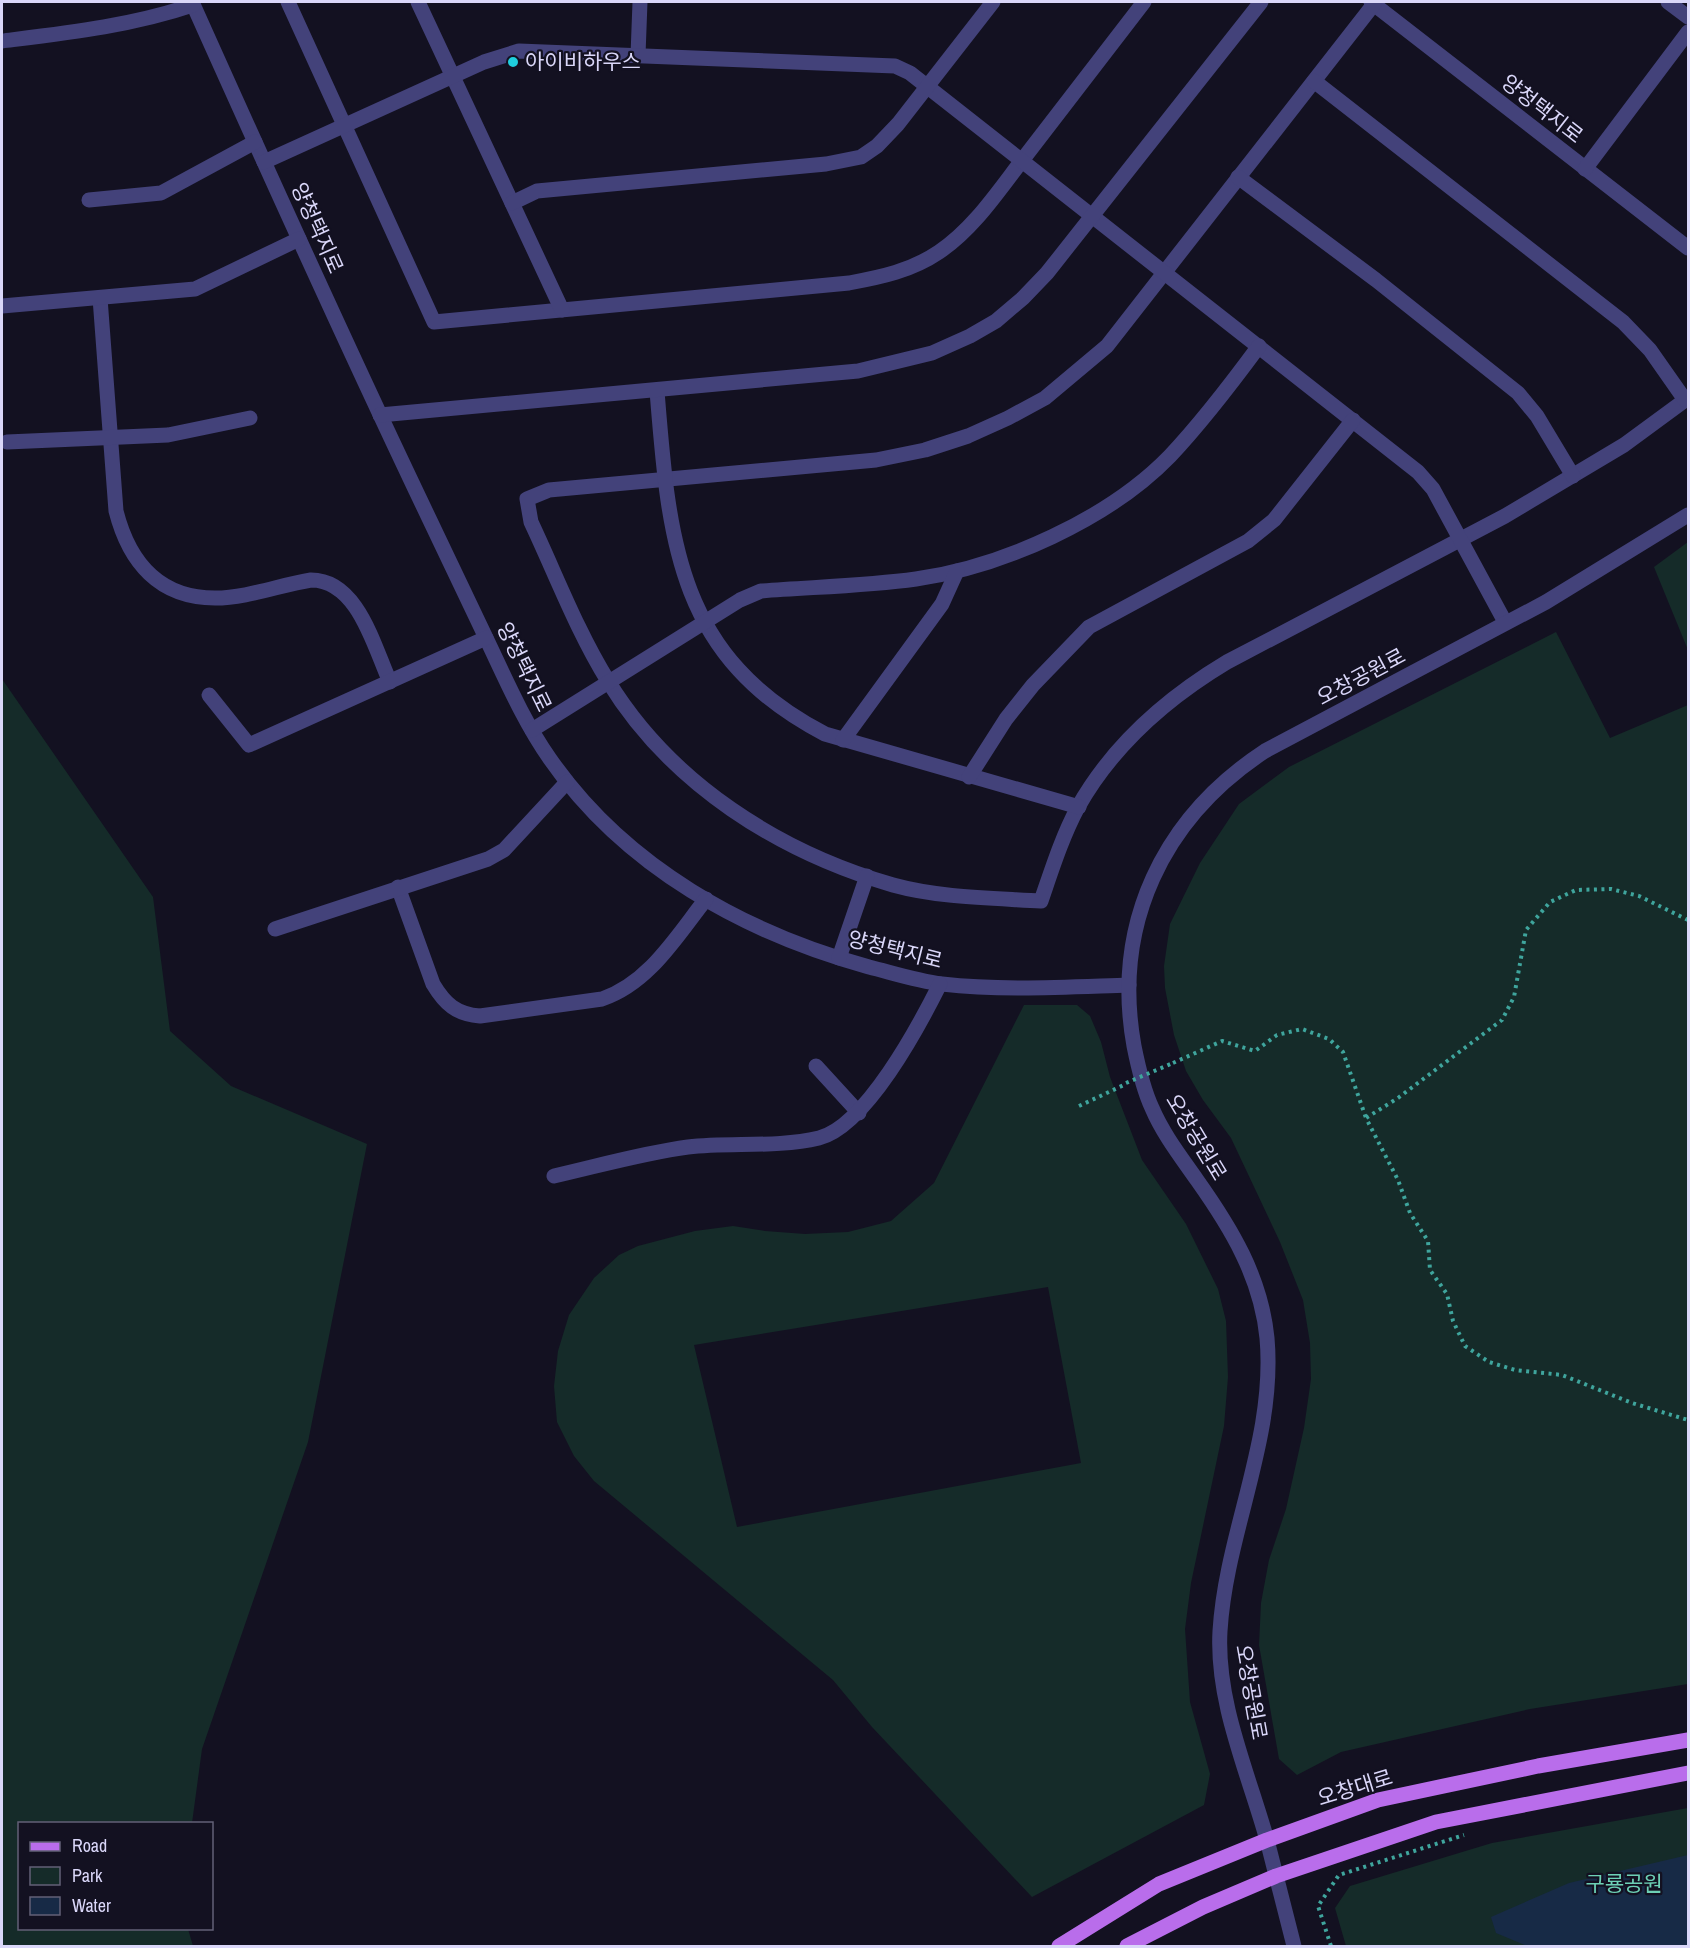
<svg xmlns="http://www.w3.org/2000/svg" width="1690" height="1948" font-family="'Archivo Narrow','Noto Sans KR',sans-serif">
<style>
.green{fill:#152b29;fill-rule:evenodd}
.water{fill:#172a46}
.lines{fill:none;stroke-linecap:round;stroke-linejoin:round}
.path{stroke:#3fa59d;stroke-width:4;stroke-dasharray:3 4.5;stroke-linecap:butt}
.minor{stroke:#43427a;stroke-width:15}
.major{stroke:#b96deb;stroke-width:15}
.path-bridge{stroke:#3fa59d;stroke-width:4;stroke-dasharray:3 4.5;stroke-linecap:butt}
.poi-dot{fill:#1fcedd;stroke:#131121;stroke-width:2}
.labels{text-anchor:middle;stroke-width:4.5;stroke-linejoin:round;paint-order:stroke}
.poi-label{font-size:21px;fill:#dad7f9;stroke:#131121;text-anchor:start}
.street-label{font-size:21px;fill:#dad7f9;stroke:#131121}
.park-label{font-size:21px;fill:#6dd0b5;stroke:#131121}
</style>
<rect width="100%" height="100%" fill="#131121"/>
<g class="green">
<path d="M 1688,542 L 1688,650 L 1654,567 Z"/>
<path d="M 1556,632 L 1610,738 L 1688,705 L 1688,1684 L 1530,1709 L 1341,1752 L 1297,1775 L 1279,1759 L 1259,1645 L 1261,1603 L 1269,1560 L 1286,1509 L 1304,1428 L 1311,1379 L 1310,1343 L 1303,1300 L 1280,1242 L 1231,1138 L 1203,1100 L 1186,1071 L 1174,1035 L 1165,988 L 1164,966 L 1170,924 L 1200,863 L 1239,804 L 1289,767 Z"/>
<path d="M 2,679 L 153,897 L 170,1031 L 231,1086 L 367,1144 L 308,1442 L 202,1749 L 192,1823 L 20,1824 L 20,1928 L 188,1929 L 193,1946 L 2,1946 Z"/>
<path d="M 1024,1005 L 1077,1005 L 1090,1016 L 1101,1042 L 1110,1077 L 1142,1160 L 1186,1224 L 1218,1289 L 1226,1321 L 1228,1377 L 1224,1426 L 1191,1583 L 1185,1629 L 1190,1702 L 1210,1774 L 1204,1805 L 1032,1897 L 872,1727 L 833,1680 L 594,1481 L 574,1456 L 557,1422 L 554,1386 L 558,1351 L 569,1315 L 594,1278 L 619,1255 L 638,1246 L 695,1231 L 733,1226 L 765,1231 L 805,1234 L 848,1232 L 891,1221 L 934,1183 ZM 1048,1287 L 1081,1463 L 737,1527 L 694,1345 Z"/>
<path d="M 1688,1808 L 1688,1946 L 1346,1946 L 1335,1908 L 1350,1886 L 1492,1843 Z"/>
</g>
<path class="water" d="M 1688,1855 L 1688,1946 L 1527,1946 L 1496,1933 L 1491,1917 L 1569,1883 Z"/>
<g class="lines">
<g class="path">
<path d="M 1688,920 L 1639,896 L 1611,889 L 1576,890 L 1550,902 L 1526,930 L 1514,997 L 1502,1020 L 1398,1098 L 1366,1118 L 1398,1180 L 1410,1213 L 1428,1241 L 1430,1270 L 1447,1294 L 1453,1321 L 1465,1346 L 1489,1362 L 1515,1370 L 1562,1375 L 1632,1403 L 1688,1420"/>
<path d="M 1173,1063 L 1222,1041 L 1255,1051 L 1277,1035 L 1302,1029 L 1329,1039 L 1343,1052 L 1366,1118"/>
<path d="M 1079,1106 L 1126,1084"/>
<path d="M 1331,1946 L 1318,1906 L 1339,1875 L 1464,1835"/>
</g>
<g class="minor">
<path d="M 192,2 C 265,165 339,329 416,491 C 440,541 463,590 487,640 C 506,680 524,722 550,759 C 625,867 745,933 869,967 C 893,973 917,981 942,984 C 1004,991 1067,987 1129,985"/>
<path d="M 288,2 L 434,322 L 849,283 C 881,277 911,271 939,252 C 975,228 1001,187 1027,154 C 1066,103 1105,52 1144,2"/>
<path d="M 418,2 L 562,310"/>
<path d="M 1371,2 L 1688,248"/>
<path d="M 1668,2 L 1688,17"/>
<path d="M 1374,4 L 1107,346 L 1045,398 L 1008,418 L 968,436 L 925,450 L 876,460 L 549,490 L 527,499 L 531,522 C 556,575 577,631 608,681 C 671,784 779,852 893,885 C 940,898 993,898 1041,901 C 1052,869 1062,837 1078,807 C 1113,745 1167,698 1227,662 L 1505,516 L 1624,445 L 1688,398"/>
<path d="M 2,41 C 67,33 131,26 193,5"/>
<path d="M 638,55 L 640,2"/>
<path d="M 1314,81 L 1623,322 L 1650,350 L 1685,400"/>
<path d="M 264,162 L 484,62 L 519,51 L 895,66 L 910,73 L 1418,472 L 1433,489 L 1505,622"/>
<path d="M 1585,169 L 1688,32"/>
<path d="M 1238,177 L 1376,280 L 1518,393 L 1537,416 L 1573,476"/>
<path d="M 89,200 L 161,193 L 255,142"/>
<path d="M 512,203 L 537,191 L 826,164 L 861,157 L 877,146 L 898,124 L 993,2"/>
<path d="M 100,298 L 116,511 C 129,562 159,598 215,598 C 247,598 280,585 311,580 C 358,580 374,647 390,682"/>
<path d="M 2,306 L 195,289 L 299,239"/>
<path d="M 657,391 C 669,541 677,657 825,734 L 1079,807"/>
<path d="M 380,415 L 858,371 L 932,353 L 970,336 L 996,321 L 1023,298 L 1047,273 L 1261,2"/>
<path d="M 7,442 L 168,435 L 250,418"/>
<path d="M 209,695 L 249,745 L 486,638"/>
<path d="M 532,730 L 740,600 L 761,591 C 812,587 865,586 916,579 C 1002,567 1109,519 1170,456 C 1202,422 1231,384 1259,346"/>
<path d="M 843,740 L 942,604 L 957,571"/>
<path d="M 969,777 L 1006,719 L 1033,685 L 1089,627 L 1248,541 L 1274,520 L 1353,420"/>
<path d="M 398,887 L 433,984 C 445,1004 456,1014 480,1016 L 602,999 C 649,983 676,937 706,899"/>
<path d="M 275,929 L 488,859 L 504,850 L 567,782"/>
<path d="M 839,958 L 867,876"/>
<path d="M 816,1066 L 859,1113"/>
<path d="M 554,1176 C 598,1166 643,1153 688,1147 C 731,1142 776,1148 819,1138 C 866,1126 919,1026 940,984"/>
<path d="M 1294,1946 C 1285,1911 1276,1875 1267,1840 C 1248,1772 1216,1702 1220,1631 C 1226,1532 1276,1439 1267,1338 C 1261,1277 1231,1228 1197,1180 C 1181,1157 1163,1134 1152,1108 C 1143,1089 1138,1066 1134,1046 C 1112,924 1163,818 1265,751 L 1546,602 L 1688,515"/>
</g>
<g class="major">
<path d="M 1059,1946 L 1159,1884 L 1267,1840 L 1378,1800 L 1538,1766 L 1688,1740"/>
<path d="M 1127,1946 L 1203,1907 L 1276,1876 L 1436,1822 L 1688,1773"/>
</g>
<path class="path-bridge" d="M 1126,1083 L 1173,1063"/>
</g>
<circle class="poi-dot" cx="513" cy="62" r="6"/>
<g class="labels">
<g class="poi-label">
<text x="525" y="69">아이비하우스</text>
</g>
<g class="street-label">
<text transform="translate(1542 109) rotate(38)" y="7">양청택지로</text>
<text transform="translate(317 228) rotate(66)" y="7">양청택지로</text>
<text transform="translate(524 667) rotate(64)" y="7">양청택지로</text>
<text transform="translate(1361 677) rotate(-28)" y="7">오창공원로</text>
<text transform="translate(895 950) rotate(14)" y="7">양청택지로</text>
<text transform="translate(1196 1137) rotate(59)" y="7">오창공원로</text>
<text transform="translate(1251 1692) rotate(80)" y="7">오창공원로</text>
<text transform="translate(1355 1788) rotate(-17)" y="7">오창대로</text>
</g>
<g class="park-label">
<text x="1624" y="1891">구룡공원</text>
</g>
</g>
<rect width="1690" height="1948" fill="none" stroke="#dad7f9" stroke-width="6"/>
<rect x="18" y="1822" width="195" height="108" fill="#131121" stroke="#636077" stroke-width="1.5"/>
<rect x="30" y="1842" width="30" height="9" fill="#b96deb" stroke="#636077" stroke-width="1.5"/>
<text x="72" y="1852" font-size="18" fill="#dad7f9">Road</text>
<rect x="30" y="1867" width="30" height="18" fill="#152b29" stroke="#636077" stroke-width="1.5"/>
<text x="72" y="1882" font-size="18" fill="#dad7f9">Park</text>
<rect x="30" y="1897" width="30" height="18" fill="#172a46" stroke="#636077" stroke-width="1.5"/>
<text x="72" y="1912" font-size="18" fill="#dad7f9">Water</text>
</svg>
